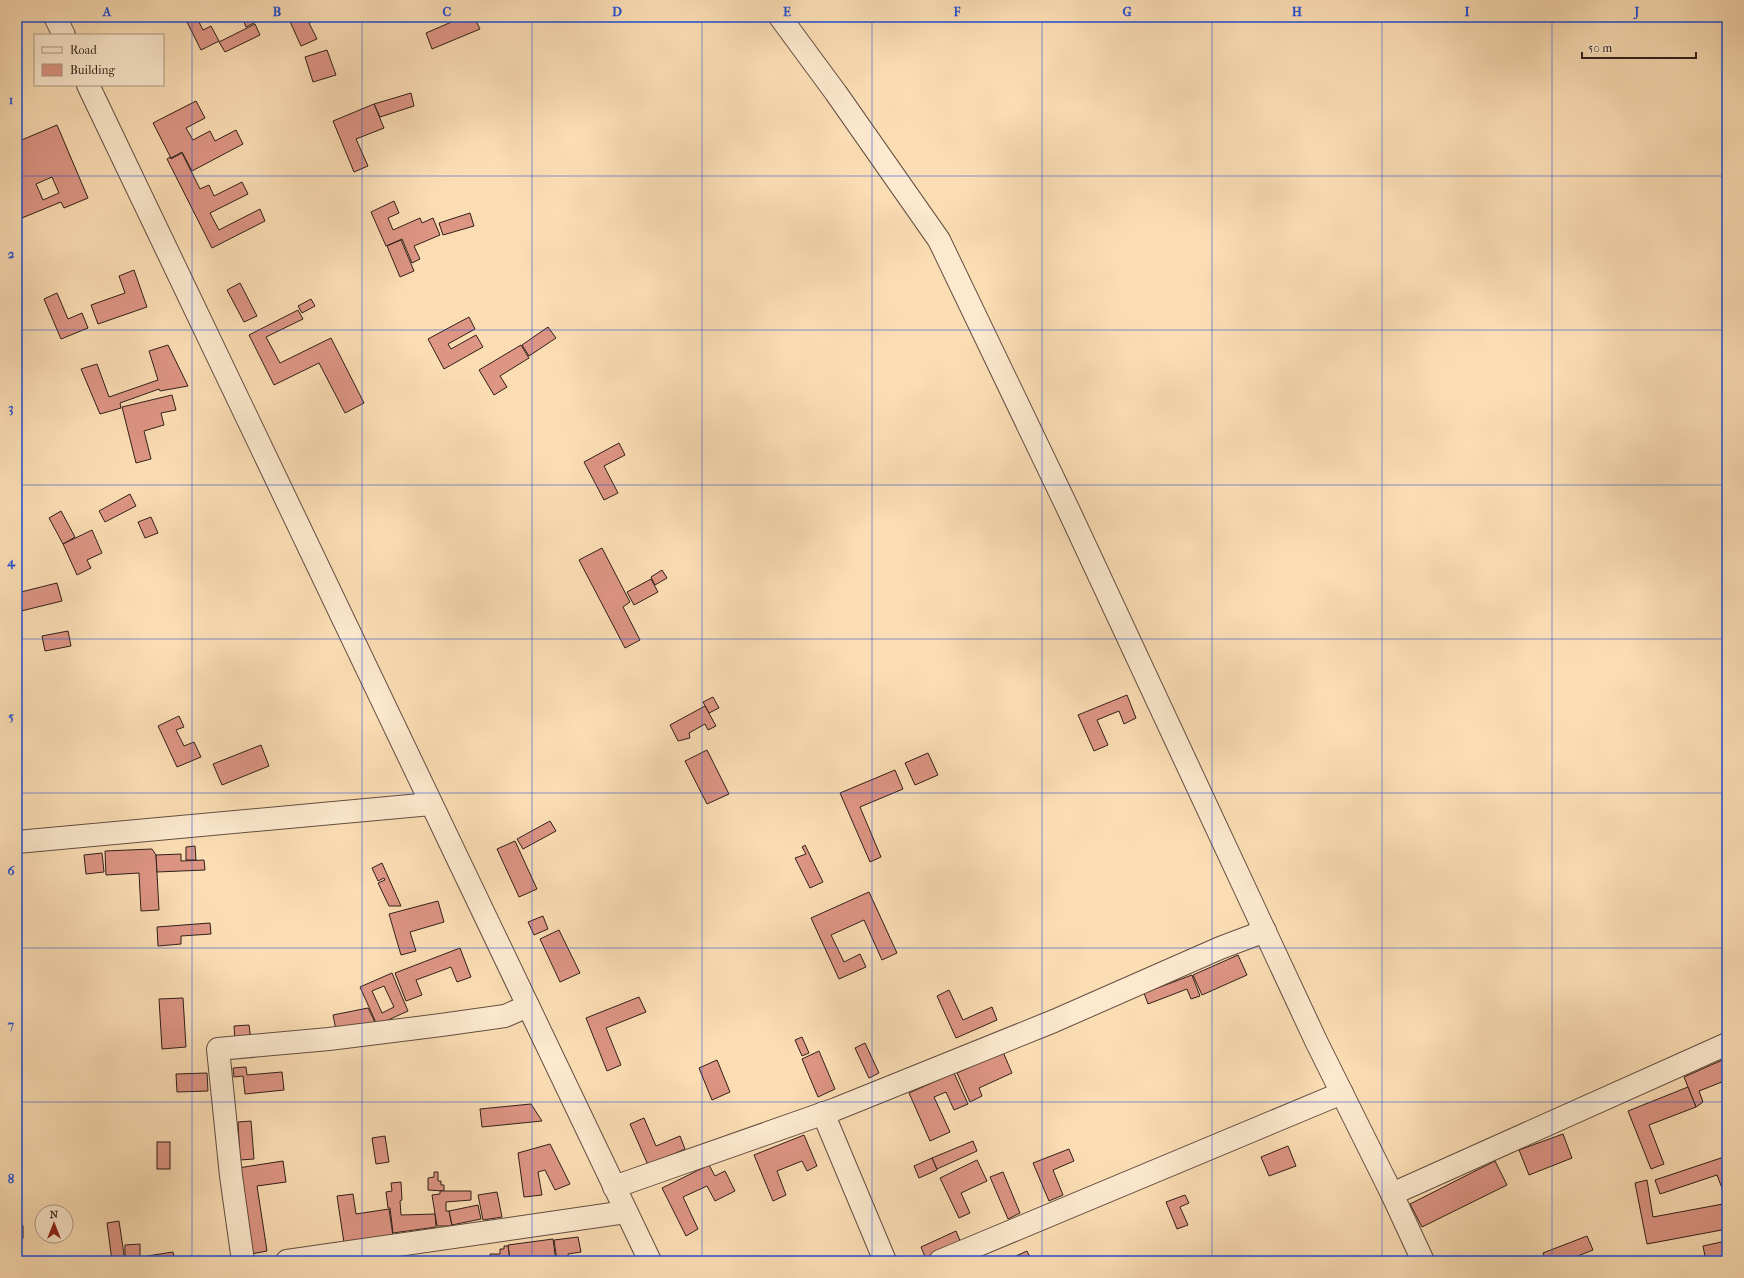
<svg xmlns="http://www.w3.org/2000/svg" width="1744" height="1278" font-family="'IM FELL French Canon',serif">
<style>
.building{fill:#dd9584;stroke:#301f19;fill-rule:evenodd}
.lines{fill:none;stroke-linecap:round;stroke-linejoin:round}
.minor-casing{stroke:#634e40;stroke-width:24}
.minor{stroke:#fce9ce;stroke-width:22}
.grid{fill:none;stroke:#1d4ed8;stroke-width:1;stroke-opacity:0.55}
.neatline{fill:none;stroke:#1d4ed8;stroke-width:1.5}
.grid-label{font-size:13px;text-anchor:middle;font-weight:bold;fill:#1d4ed8}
</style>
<rect width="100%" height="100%" fill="#fbddb4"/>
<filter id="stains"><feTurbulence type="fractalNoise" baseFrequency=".005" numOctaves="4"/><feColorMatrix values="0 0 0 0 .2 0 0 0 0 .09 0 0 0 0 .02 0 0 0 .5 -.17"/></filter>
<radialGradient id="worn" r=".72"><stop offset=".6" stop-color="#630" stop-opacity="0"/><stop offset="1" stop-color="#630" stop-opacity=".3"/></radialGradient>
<g class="building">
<path d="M 242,17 L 256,17 L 258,21 L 246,27 Z"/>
<path d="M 288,17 L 322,17 L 309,23 L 317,39 L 301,46 Z"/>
<path d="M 463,17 L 474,17 L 480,29 L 432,49 L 426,33 Z"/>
<path d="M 197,18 L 203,30 L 211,26 L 219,41 L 201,50 L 187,22 Z"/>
<path d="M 255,24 L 260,35 L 225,52 L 219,42 Z"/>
<path d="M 327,50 L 336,75 L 313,82 L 305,57 Z"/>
<path d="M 411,93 L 414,106 L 380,117 L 374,104 Z"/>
<path d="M 196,101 L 205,118 L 186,128 L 193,140 L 210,131 L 215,141 L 236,130 L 243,144 L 192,171 L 182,152 L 171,158 L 153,123 Z"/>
<path d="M 374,104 L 384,128 L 356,139 L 368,166 L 354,172 L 333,121 Z"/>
<path d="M 57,125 L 88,198 L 64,208 L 61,202 L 17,220 L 17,142 ZM 52,177 L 59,193 L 43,200 L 36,184 Z"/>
<path d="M 182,153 L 200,189 L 209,185 L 214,196 L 242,182 L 248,194 L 210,213 L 219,230 L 260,209 L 265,221 L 212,248 L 167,159 L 170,157 L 171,159 Z"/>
<path d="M 394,201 L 399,213 L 388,218 L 393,230 L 420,218 L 422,223 L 433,218 L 440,235 L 414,246 L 420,259 L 412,263 L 402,239 L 386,246 L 371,212 Z"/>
<path d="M 470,213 L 474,226 L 443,235 L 439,223 Z"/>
<path d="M 401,240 L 414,271 L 400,277 L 387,246 Z"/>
<path d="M 134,270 L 147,307 L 98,324 L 91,305 L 125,293 L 119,276 Z"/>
<path d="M 240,283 L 257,316 L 244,322 L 227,290 Z"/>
<path d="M 57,293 L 68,319 L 82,313 L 88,328 L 61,339 L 44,299 Z"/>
<path d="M 311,299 L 315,306 L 302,313 L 298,306 Z"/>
<path d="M 298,310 L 303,319 L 266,337 L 280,363 L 331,338 L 364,403 L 345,413 L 319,363 L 274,385 L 249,335 Z"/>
<path d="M 469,317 L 475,329 L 448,344 L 451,349 L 476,335 L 483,347 L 444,369 L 428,339 Z"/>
<path d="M 548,327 L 556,338 L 529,356 L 522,345 Z"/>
<path d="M 168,345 L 188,386 L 160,391 L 159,389 L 120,403 L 121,408 L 100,414 L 81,369 L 97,364 L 109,397 L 158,380 L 149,351 Z"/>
<path d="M 521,345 L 529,358 L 500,376 L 507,387 L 494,395 L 479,370 Z"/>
<path d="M 172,395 L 176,410 L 161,413 L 164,425 L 144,431 L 151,459 L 136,463 L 122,407 Z"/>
<path d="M 619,443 L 625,455 L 604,466 L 618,493 L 604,500 L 584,462 Z"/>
<path d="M 130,494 L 136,506 L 105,522 L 99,511 Z"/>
<path d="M 61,511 L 75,537 L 63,544 L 49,518 Z"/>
<path d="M 151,517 L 158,533 L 145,538 L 138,522 Z"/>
<path d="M 92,530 L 102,553 L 87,560 L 91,568 L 77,575 L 63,544 Z"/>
<path d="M 602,548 L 630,602 L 623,607 L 640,640 L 625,648 L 579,560 Z"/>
<path d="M 662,570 L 667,578 L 655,585 L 651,577 Z"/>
<path d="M 651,579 L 658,592 L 634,605 L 627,592 Z"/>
<path d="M 57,583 L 62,601 L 17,612 L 17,593 Z"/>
<path d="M 68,631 L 71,646 L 45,651 L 42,636 Z"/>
<path d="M 1127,695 L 1136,718 L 1124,724 L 1119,711 L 1097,720 L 1108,745 L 1094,751 L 1078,715 Z"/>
<path d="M 713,697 L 719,708 L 709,713 L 703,702 Z"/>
<path d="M 705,706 L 716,726 L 708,730 L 705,724 L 689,733 L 690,738 L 678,741 L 670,725 Z"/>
<path d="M 179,716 L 184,727 L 176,730 L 184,746 L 194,742 L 201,757 L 177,767 L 158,726 Z"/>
<path d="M 261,745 L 269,766 L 222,785 L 213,764 Z"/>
<path d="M 707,750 L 729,794 L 707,804 L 685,761 Z"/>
<path d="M 928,753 L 938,775 L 915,785 L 905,763 Z"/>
<path d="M 895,770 L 903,789 L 860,807 L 881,857 L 870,862 L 840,793 Z"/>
<path d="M 550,821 L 556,831 L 523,849 L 517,839 Z"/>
<path d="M 515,841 L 537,889 L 519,897 L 497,849 Z"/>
<path d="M 805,845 L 823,882 L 810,888 L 795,858 L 806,854 L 802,847 Z"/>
<path d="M 195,846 L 196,860 L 186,860 L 186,847 Z"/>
<path d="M 152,849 L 156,855 L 159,910 L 141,911 L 139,873 L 106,875 L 105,851 Z"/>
<path d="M 102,853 L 104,872 L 86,874 L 84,855 Z"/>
<path d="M 181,854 L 181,861 L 204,860 L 205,870 L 157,872 L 156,855 Z"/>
<path d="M 382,863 L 401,906 L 389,906 L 378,883 L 385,880 L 384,878 L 378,881 L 372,868 Z"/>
<path d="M 869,892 L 897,953 L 882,960 L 864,920 L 831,935 L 844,962 L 860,954 L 866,967 L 839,979 L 811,918 Z"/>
<path d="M 438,901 L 444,922 L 410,932 L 416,951 L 401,955 L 389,914 Z"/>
<path d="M 543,916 L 548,929 L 534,935 L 528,922 Z"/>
<path d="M 210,923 L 211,934 L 181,936 L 181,944 L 158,946 L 157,927 Z"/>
<path d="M 559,930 L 580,973 L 560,982 L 540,939 Z"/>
<path d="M 460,948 L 471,977 L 457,982 L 451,967 L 416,980 L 422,995 L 406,1001 L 395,973 Z"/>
<path d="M 1238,955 L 1247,975 L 1202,995 L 1193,975 Z"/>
<path d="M 392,973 L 408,1011 L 377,1025 L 360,987 ZM 384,986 L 394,1007 L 382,1013 L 372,991 Z"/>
<path d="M 1192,975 L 1200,996 L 1191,999 L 1187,989 L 1148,1004 L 1144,993 Z"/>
<path d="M 949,990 L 963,1020 L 992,1007 L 997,1020 L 956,1038 L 937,996 Z"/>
<path d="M 639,997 L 646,1012 L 606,1028 L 621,1065 L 607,1071 L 586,1018 Z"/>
<path d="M 183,998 L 186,1047 L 162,1049 L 159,999 Z"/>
<path d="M 368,1008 L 375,1022 L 336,1030 L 333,1015 Z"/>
<path d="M 249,1025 L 251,1040 L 235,1041 L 234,1026 Z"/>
<path d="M 802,1037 L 809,1053 L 802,1056 L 795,1040 Z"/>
<path d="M 865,1043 L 879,1073 L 869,1078 L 855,1048 Z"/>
<path d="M 819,1051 L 835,1089 L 818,1097 L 802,1059 Z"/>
<path d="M 1003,1052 L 1012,1073 L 979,1088 L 982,1096 L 970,1102 L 957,1073 Z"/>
<path d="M 1727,1058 L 1727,1080 L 1699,1091 L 1703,1102 L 1696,1107 L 1684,1077 Z"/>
<path d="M 717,1060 L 730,1092 L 712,1100 L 699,1068 Z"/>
<path d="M 246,1067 L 247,1075 L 282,1072 L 284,1090 L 245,1094 L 243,1076 L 234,1077 L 233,1068 Z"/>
<path d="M 207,1073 L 208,1091 L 177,1092 L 176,1074 Z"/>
<path d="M 954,1073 L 968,1104 L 954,1110 L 946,1092 L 934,1097 L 950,1132 L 930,1141 L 909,1093 Z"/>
<path d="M 1688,1087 L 1696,1107 L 1649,1125 L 1664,1164 L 1651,1169 L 1628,1111 Z"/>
<path d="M 531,1104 L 542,1121 L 482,1127 L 480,1109 Z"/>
<path d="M 644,1118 L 656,1146 L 680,1136 L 685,1149 L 648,1165 L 630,1124 Z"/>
<path d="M 251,1121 L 254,1159 L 240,1160 L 238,1122 Z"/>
<path d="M 1563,1134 L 1572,1158 L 1529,1175 L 1519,1150 Z"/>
<path d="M 804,1135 L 817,1166 L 807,1171 L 802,1161 L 777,1171 L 786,1195 L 773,1201 L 754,1155 Z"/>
<path d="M 385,1136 L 389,1162 L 376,1164 L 372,1138 Z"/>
<path d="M 973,1141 L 977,1151 L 937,1169 L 932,1158 Z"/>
<rect x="157" y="1142" width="13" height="27"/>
<path d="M 550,1144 L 570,1184 L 555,1190 L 545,1170 L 538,1172 L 542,1195 L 524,1197 L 518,1153 Z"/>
<path d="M 1288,1146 L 1296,1166 L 1269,1176 L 1261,1157 Z"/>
<path d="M 1069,1149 L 1074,1161 L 1053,1170 L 1063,1195 L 1049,1201 L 1033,1163 Z"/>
<path d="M 1724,1157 L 1727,1166 L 1727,1201 L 1717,1175 L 1660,1194 L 1655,1180 Z"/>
<path d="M 932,1158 L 937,1170 L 919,1178 L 914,1166 Z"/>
<path d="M 977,1160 L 987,1181 L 961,1193 L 970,1213 L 959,1218 L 940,1178 Z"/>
<path d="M 283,1161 L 286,1182 L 257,1186 L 267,1251 L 251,1254 L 238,1168 Z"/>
<path d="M 1495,1161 L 1507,1185 L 1422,1227 L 1410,1204 Z"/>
<path d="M 709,1165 L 715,1176 L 725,1171 L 735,1191 L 715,1201 L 707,1186 L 683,1197 L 698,1229 L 686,1236 L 662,1188 Z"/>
<path d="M 434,1172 L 438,1172 L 438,1181 L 441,1181 L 441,1185 L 444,1185 L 444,1191 L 428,1190 L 428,1178 L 434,1177 Z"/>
<path d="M 1003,1172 L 1020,1213 L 1008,1219 L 990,1177 Z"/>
<path d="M 1647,1180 L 1653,1217 L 1723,1204 L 1727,1229 L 1647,1244 L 1635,1183 Z"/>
<path d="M 401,1182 L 402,1200 L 400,1201 L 401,1215 L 435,1214 L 436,1227 L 393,1233 L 390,1208 L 388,1208 L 386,1192 L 392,1191 L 391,1183 Z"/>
<path d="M 440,1191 L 471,1191 L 471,1200 L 446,1202 L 446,1211 L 449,1211 L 452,1226 L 437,1226 L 432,1195 L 440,1194 Z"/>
<path d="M 497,1192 L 502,1217 L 483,1220 L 478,1195 Z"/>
<path d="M 353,1194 L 356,1214 L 389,1209 L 393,1236 L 344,1243 L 337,1196 Z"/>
<path d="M 1185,1195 L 1189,1203 L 1180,1207 L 1188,1225 L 1177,1229 L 1166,1202 Z"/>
<path d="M 478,1205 L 481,1219 L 452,1225 L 449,1211 Z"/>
<path d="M 119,1221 L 125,1261 L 112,1261 L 107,1223 Z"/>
<rect x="17" y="1226" width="6" height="12"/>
<path d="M 956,1231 L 961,1243 L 926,1259 L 921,1247 Z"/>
<path d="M 1587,1236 L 1593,1250 L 1565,1261 L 1546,1261 L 1543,1253 Z"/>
<path d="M 578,1237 L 581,1252 L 568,1254 L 569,1261 L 557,1261 L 554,1240 Z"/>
<path d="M 553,1239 L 556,1261 L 510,1261 L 508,1245 Z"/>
<path d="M 1726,1241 L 1727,1260 L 1706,1261 L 1703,1246 Z"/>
<path d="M 140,1244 L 140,1261 L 125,1261 L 125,1245 Z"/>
<path d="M 504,1246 L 508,1246 L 510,1261 L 491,1261 L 490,1254 L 500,1254 L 500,1249 L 504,1249 Z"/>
<path d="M 1027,1251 L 1032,1261 L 1005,1261 Z"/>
<path d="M 173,1252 L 175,1261 L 148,1261 L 147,1256 Z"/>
<path d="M 416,1258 L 417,1261 L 402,1261 Z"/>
<path d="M 488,1258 L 488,1261 L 463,1261 L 463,1259 Z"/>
</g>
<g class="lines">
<defs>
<g id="minor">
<path d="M 55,17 L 64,35"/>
<path d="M 780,17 L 836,93 L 939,240 L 1069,511 L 1316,1041 L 1392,1194"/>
<path d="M 88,85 L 650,1261"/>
<path d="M 17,842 L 431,804"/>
<path d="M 823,1113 L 885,1261"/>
<path d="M 614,1187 L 836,1109 L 1054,1021 L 1220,948 L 1265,931"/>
<path d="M 243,1261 L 231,1176 L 218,1049 L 329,1039 L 441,1025 L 505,1016 L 528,1006"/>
<path d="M 287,1261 L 626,1212"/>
<path d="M 940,1261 L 1342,1093"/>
<path d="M 1423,1261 L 1392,1194 L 1727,1044"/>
</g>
</defs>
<use href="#minor" class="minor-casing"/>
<use href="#minor" class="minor"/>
</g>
<path class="grid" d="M 192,17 L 192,1261M 362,17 L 362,1261M 532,17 L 532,1261M 702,17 L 702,1261M 872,17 L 872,1261M 1042,17 L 1042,1261M 1212,17 L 1212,1261M 1382,17 L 1382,1261M 1552,17 L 1552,1261M 17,176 L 1727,176M 17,330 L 1727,330M 17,485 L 1727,485M 17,639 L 1727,639M 17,793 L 1727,793M 17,948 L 1727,948M 17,1102 L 1727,1102"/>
<rect width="1744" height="1278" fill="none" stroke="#fbddb4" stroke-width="44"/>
<rect x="34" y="34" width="130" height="52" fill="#fce9ce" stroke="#aa9886"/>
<rect x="42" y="47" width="20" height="6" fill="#fce9ce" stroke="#aa9886"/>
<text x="70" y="54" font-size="12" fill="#301f19">Road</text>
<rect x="42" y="64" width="20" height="12" fill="#dd9584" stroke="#aa9886"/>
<text x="70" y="74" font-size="12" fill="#301f19">Building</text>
<g transform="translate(54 1224)"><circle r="19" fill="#fce9ce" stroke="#aa9886"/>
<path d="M0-3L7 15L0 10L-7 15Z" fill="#8f2418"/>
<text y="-6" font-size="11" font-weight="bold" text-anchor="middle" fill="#301f19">N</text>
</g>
<path d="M1582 52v6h114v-6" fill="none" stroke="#301f19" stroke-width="2"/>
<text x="1588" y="52" font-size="12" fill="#301f19" stroke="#fce9ce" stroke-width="3" paint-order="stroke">50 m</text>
<rect x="22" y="22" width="1700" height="1234" class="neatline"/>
<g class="grid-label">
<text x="107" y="16">A</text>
<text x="277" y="16">B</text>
<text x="447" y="16">C</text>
<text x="617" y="16">D</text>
<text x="787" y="16">E</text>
<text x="957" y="16">F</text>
<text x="1127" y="16">G</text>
<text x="1297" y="16">H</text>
<text x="1467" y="16">I</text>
<text x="1637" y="16">J</text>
<text x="11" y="104">1</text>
<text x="11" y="258">2</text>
<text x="11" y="412">3</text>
<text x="11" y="566">4</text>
<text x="11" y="721">5</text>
<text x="11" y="875">6</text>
<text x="11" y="1029">7</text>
<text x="11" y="1183">8</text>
</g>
<rect width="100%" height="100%" filter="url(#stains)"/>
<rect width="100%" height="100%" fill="url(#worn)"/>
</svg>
